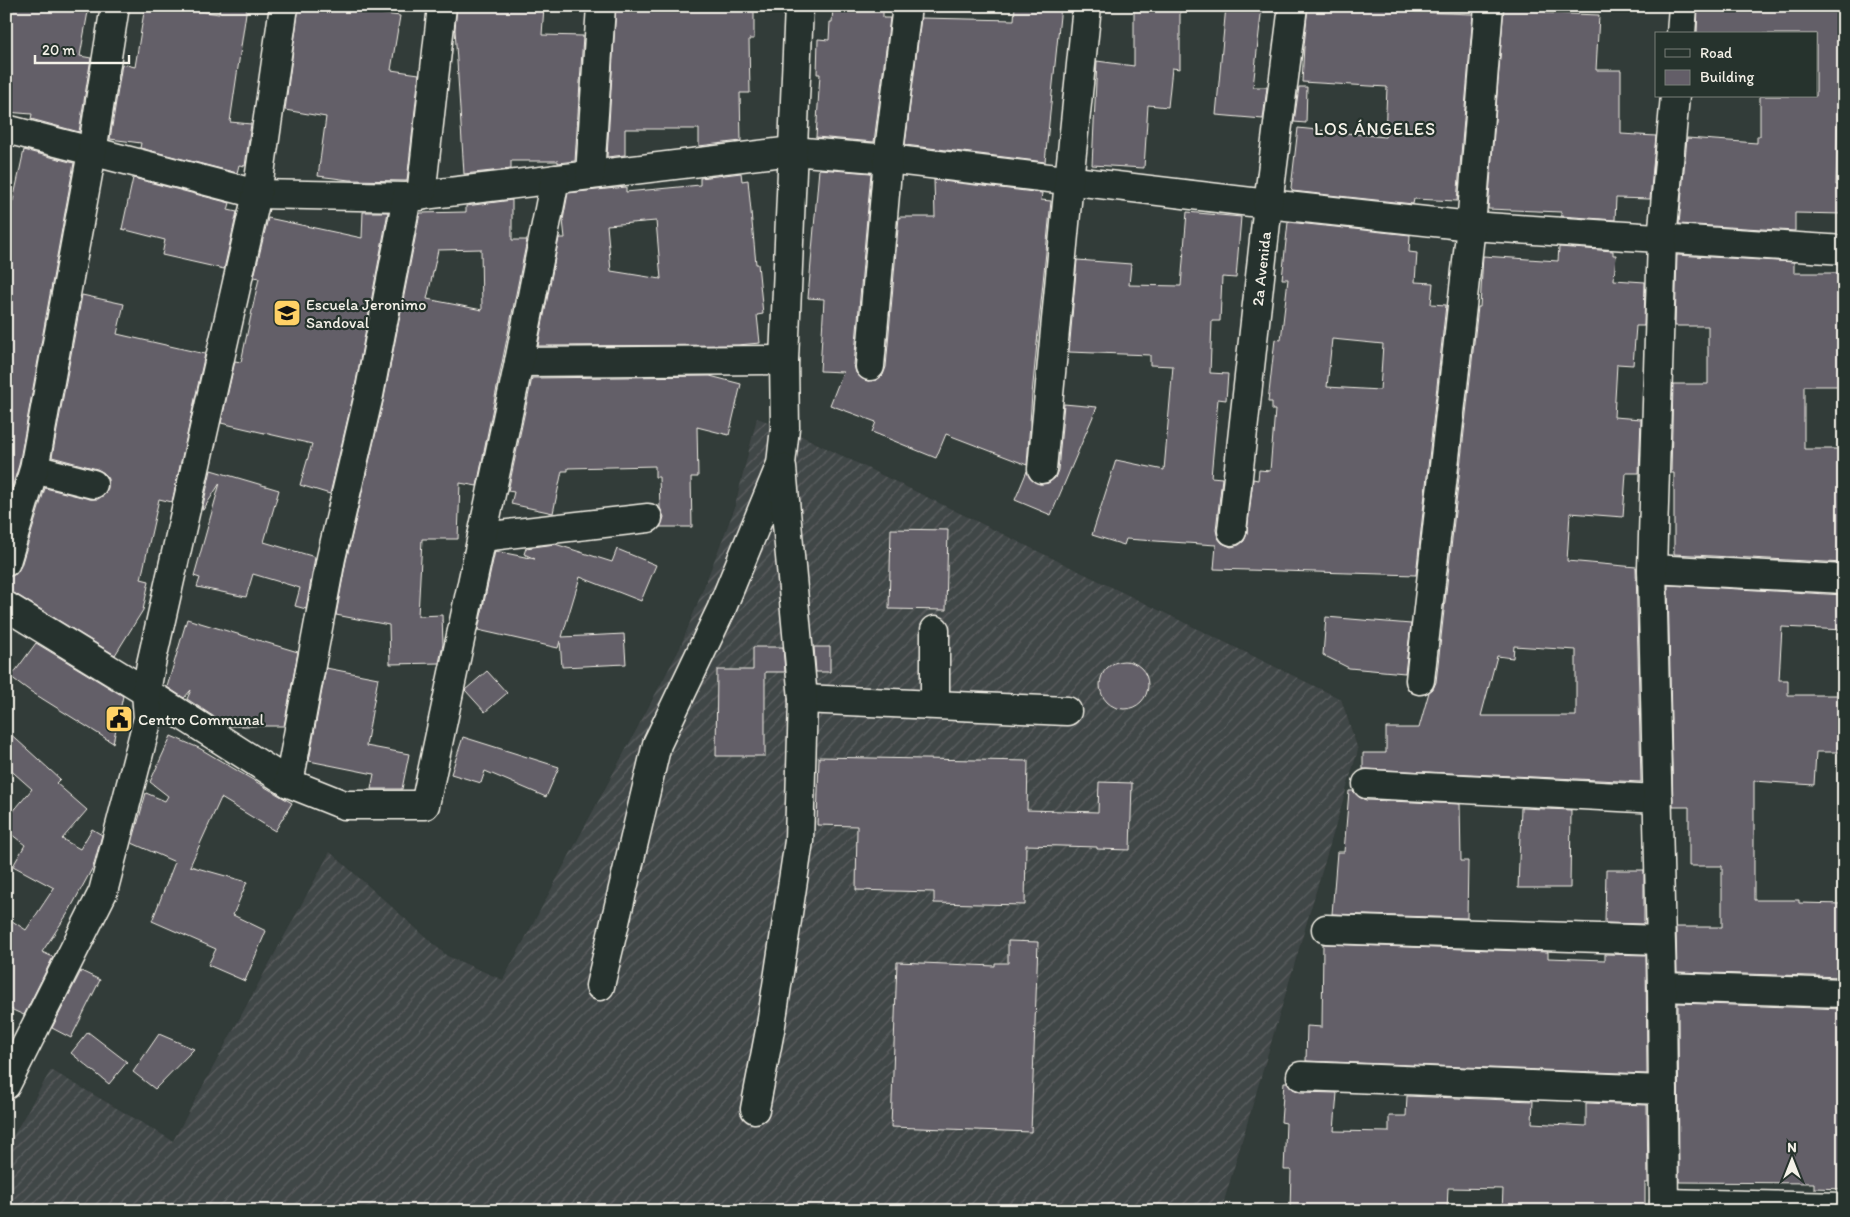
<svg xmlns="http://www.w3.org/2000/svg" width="1850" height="1217" font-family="Itim,sans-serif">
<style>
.industrial{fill:url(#industrial-furrows)}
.building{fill:#635e68;stroke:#f4f1e8;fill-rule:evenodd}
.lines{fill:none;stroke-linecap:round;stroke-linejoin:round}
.minor-casing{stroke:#f4f1e8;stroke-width:31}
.minor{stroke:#26332d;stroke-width:28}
.labels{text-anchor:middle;stroke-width:4.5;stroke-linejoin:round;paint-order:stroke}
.street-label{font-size:16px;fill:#f4f1e8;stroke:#26332d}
.poi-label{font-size:16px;fill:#f4f1e8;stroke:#26332d;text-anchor:start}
.neighbourhood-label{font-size:18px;letter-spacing:1px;fill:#f4f1e8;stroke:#26332d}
</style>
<defs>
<pattern id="industrial-furrows" width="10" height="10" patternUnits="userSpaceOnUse" patternTransform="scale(1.25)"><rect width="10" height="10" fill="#414647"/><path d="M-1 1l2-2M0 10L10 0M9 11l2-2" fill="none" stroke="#5d6162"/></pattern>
</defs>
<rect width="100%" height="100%" fill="#323c39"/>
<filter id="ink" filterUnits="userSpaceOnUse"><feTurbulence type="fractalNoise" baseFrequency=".02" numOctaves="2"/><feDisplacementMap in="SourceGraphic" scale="10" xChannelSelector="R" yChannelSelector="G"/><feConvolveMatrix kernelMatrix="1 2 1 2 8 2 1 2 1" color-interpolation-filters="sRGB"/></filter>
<g filter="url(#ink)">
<path class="industrial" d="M 757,418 L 785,428 L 1341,699 L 1358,750 L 1221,1211 L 6,1211 L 6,1148 L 51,1070 L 173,1141 L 330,852 L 447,956 L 503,980 L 680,648 L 734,510 Z"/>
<g class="building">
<path d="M 6,6 L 89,6 L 80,56 L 91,58 L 79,132 L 31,119 L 32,114 L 6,112 Z"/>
<path d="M 145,6 L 165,6 L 219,14 L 220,6 L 247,6 L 230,122 L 251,124 L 245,166 L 239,165 L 237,173 L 140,148 L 141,143 L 110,139 L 122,64 L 135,67 Z"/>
<path d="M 299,6 L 362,6 L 362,11 L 400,16 L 391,70 L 419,74 L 407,181 L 349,180 L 318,176 L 326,117 L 285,110 Z"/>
<path d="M 457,6 L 544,6 L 542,35 L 583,36 L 575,161 L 558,163 L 558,161 L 511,161 L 511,169 L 464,174 L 455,29 Z"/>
<path d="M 616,6 L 754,6 L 754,39 L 749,39 L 750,93 L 740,93 L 741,141 L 699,146 L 699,129 L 625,129 L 625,155 L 607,157 Z"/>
<path d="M 833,6 L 883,6 L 883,18 L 890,18 L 874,142 L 816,137 L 820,74 L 817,74 L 818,39 L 829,40 L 830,22 L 832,22 Z"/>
<path d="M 1015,6 L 1061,6 L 1045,162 L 905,145 L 921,18 L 1014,20 Z"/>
<path d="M 1134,6 L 1180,6 L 1180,69 L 1172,68 L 1168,107 L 1148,105 L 1144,168 L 1092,165 L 1097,61 L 1134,66 Z"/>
<path d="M 1226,6 L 1262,6 L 1253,87 L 1267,87 L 1263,119 L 1216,115 Z"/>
<path d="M 1308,6 L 1415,6 L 1415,12 L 1473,14 L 1457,201 L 1414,199 L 1413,204 L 1292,191 L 1292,189 L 1291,188 L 1298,128 L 1385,137 L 1387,87 L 1302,82 L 1304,46 Z"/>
<path d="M 1504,6 L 1547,6 L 1546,13 L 1599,15 L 1596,70 L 1621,70 L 1621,134 L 1656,136 L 1650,199 L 1616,198 L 1615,220 L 1561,216 L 1561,212 L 1488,209 Z"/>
<path d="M 1698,6 L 1803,6 L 1803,8 L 1844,9 L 1844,106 L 1838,106 L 1836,185 L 1844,185 L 1844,214 L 1795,213 L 1795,231 L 1679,224 L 1687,138 L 1757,143 L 1757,136 L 1760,136 L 1760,96 L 1816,96 L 1816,34 L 1697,34 Z"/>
<path d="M 1299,87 L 1307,87 L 1306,123 L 1294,122 Z"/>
<path d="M 24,150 L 74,163 L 19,465 L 6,507 L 6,200 L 13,201 Z"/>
<path d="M 819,169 L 871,173 L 854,365 L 856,373 L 861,378 L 868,381 L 877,380 L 883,375 L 886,367 L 899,217 L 935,217 L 934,180 L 1042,193 L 1041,200 L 1051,201 L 1032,394 L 1027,465 L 946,434 L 936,458 L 872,432 L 876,422 L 830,405 L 843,372 L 820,371 L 824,299 L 808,298 Z"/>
<path d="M 741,173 L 742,181 L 748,180 L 756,264 L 758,264 L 763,314 L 757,315 L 760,343 L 738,345 L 538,346 L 559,238 L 565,238 L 563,220 L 568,193 L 626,187 L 626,192 L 700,185 L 700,178 ZM 656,221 L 661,279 L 611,271 L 607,225 Z"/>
<path d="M 133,178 L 230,203 L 228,210 L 237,212 L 224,269 L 162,255 L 165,240 L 122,229 Z"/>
<path d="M 512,200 L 512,240 L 527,240 L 477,486 L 460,483 L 458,539 L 422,539 L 418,616 L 442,615 L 443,644 L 439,663 L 390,664 L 389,625 L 336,615 L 346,561 L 384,398 L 420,213 L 466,212 L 466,206 ZM 481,249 L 482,310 L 427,299 L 438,250 Z"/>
<path d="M 363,212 L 388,212 L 354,392 L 330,494 L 300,485 L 312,444 L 221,423 L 235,361 L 241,362 L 259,278 L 254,277 L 268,218 L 362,238 Z"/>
<path d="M 1187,212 L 1241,217 L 1236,278 L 1222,277 L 1220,321 L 1212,321 L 1210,373 L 1228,374 L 1226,400 L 1218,399 L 1211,477 L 1222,478 L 1216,530 L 1218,538 L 1222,543 L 1231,547 L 1239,545 L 1244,541 L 1247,533 L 1253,479 L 1258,480 L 1259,470 L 1270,471 L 1275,410 L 1272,410 L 1272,402 L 1268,402 L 1275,339 L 1281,340 L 1288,279 L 1282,279 L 1288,222 L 1410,235 L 1409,252 L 1417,253 L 1415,282 L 1433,283 L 1431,304 L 1446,305 L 1416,575 L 1214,569 L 1216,545 L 1126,539 L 1124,545 L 1092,535 L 1116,460 L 1164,470 L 1173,366 L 1150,365 L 1150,355 L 1069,352 L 1077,260 L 1131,264 L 1129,285 L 1181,286 ZM 1332,339 L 1383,344 L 1380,390 L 1327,387 Z"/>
<path d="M 1559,247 L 1613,251 L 1613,255 L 1616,255 L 1614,280 L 1645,282 L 1644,326 L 1636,326 L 1633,365 L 1617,364 L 1614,417 L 1641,419 L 1639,473 L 1626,473 L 1623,517 L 1570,513 L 1567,561 L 1636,567 L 1641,782 L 1363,769 L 1363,753 L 1386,753 L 1386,728 L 1419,728 L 1429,692 L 1433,689 L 1436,682 L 1478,307 L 1480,307 L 1483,256 L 1558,261 ZM 1514,646 L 1576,650 L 1576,716 L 1481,716 L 1497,656 L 1513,658 Z"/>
<path d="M 1677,255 L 1794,262 L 1794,273 L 1844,273 L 1844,386 L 1804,386 L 1804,449 L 1844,449 L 1844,563 L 1674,554 L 1674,473 L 1671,473 L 1673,384 L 1708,384 L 1708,326 L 1675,326 Z"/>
<path d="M 82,295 L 124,304 L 117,334 L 205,354 L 172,502 L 159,499 L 141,579 L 149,581 L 143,610 L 115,655 L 14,593 L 6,590 L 6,577 L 16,574 L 21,566 L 45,488 L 90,499 L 98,499 L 104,495 L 108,488 L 108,479 L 104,473 L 97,469 L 52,457 Z"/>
<path d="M 710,376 L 741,384 L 729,435 L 697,427 L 698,477 L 691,477 L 692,527 L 660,527 L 664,517 L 660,508 L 659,477 L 655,477 L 655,466 L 568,468 L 568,471 L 562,471 L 553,513 L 511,504 L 514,492 L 508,491 L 532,378 Z"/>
<path d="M 1064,404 L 1097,407 L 1051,515 L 1015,500 L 1027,471 L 1033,481 L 1040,484 L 1048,483 L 1055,478 L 1058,470 Z"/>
<path d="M 211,470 L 279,490 L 264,542 L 315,557 L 306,609 L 295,606 L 300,588 L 253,574 L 246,597 L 197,587 L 200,578 L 194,576 L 220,483 L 203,510 L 202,510 Z"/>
<path d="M 891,529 L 948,530 L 946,610 L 889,609 Z"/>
<path d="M 555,544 L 612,562 L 617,549 L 656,565 L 641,601 L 580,577 L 562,637 L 624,634 L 626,664 L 562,667 L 560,641 L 558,648 L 478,630 L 495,551 L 535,559 L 524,554 L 526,548 Z"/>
<path d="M 1668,585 L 1844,595 L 1844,630 L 1782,627 L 1779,680 L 1788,680 L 1788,695 L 1844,695 L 1844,752 L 1816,752 L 1814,785 L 1754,781 L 1754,900 L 1799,900 L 1799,903 L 1844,904 L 1844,977 L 1677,972 L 1676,927 L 1722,927 L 1722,866 L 1689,866 L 1689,807 L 1673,807 Z"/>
<path d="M 1326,617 L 1411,624 L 1405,673 L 1349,668 L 1323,655 Z"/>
<path d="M 187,619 L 298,652 L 284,726 L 228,726 L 187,699 L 191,690 L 184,698 L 167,687 Z"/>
<path d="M 36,643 L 123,696 L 113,743 L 30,691 L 11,677 Z"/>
<path d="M 753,647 L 783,647 L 785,672 L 765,672 L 765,756 L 716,756 L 717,670 L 753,670 Z"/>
<path d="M 814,647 L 830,647 L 830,672 L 816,672 Z"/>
<circle cx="1124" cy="685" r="24"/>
<path d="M 326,668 L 378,678 L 366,746 L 409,754 L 402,789 L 371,789 L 374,774 L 309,761 Z"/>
<path d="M 487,671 L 507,693 L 485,712 L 465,690 Z"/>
<path d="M 6,730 L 60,779 L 56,783 L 87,810 L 62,839 L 80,849 L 92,829 L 102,835 L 93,867 L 68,913 L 42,952 L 53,957 L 24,1015 L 6,1007 L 6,917 L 26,930 L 54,888 L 13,866 L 25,845 L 6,830 L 6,820 L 32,789 L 6,766 Z"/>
<path d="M 171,736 L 199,748 L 292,803 L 275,831 L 221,798 L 190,866 L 247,882 L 233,915 L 266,931 L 245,981 L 208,965 L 216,949 L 152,921 L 175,862 L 132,843 L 146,793 L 165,801 L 168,796 L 150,782 Z"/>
<path d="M 463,737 L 559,767 L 546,797 L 485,771 L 481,783 L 451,774 Z"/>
<path d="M 819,757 L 1028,761 L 1027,810 L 1098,812 L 1099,782 L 1132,783 L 1130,850 L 1097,849 L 1097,847 L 1026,845 L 1025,905 L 934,903 L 934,892 L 856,890 L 857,826 L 817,825 Z"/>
<path d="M 1349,791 L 1353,791 L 1359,797 L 1366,800 L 1460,804 L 1461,861 L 1468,861 L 1467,918 L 1332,914 L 1337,852 L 1344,852 Z"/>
<path d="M 1521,808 L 1571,810 L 1570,888 L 1518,888 Z"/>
<path d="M 1606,870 L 1644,870 L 1644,924 L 1605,923 Z"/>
<path d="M 1008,941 L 1038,942 L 1031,1132 L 891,1127 L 897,962 L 995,966 L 995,963 L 1008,963 Z"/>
<path d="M 1323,944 L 1548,952 L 1548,958 L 1605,960 L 1605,954 L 1646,955 L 1647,1074 L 1306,1061 L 1307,1026 L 1322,1027 Z"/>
<path d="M 81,971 L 100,980 L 71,1038 L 52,1028 Z"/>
<path d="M 1678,1003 L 1844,1009 L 1844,1189 L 1814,1188 L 1814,1183 L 1679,1182 Z"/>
<path d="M 88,1032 L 127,1062 L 109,1084 L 71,1053 Z"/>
<path d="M 159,1034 L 194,1049 L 155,1089 L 133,1072 Z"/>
<path d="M 1284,1082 L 1287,1082 L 1293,1089 L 1300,1092 L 1337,1093 L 1334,1131 L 1389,1132 L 1389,1116 L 1406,1116 L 1407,1096 L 1533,1101 L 1532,1123 L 1586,1126 L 1586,1103 L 1647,1105 L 1648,1183 L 1645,1183 L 1645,1211 L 1502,1211 L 1503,1189 L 1448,1188 L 1447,1211 L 1290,1210 L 1291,1170 L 1284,1170 L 1286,1123 L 1281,1122 Z"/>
</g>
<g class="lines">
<defs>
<g id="minor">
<path d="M 1681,34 L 1683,6"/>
<path d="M 6,129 L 257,194 L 407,197 L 792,151 L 888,159 L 1268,204 L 1471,226 L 1844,250"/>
<path d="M 590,175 L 601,6"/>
<path d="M 421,196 L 442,6"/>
<path d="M 519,362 L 784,360"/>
<path d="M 870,366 L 888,159 L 907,6"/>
<path d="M 34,469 L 93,484"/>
<path d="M 1042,469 L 1069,181 L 1087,6"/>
<path id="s1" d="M 1232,531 L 1268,204 L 1293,6"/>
<path d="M 482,537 L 648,518"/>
<path d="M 6,562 L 34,469 L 92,152 L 115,6"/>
<path d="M 1652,569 L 1844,579"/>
<path d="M 6,606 L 146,692 L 289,783 L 344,805 L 425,805 L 519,362 L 555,179"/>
<path d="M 935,630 L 935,704"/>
<path d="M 1420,680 L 1471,226 L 1489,6"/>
<path d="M 803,699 L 1067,711"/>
<path d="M 289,783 L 331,558 L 369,395 L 407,197"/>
<path d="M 1367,784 L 1658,799"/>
<path d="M 1326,929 L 1660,940"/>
<path d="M 600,986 L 657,744 L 721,610 L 781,464 L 785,428 L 784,360 L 799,6"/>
<path d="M 1662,987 L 1844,993"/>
<path d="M 1301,1076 L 1663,1090"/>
<path d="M 6,1085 L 103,892 L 148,718 L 146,692 L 151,664 L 257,194 L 284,6"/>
<path d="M 755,1109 L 771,1025 L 799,841 L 803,699 L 782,468"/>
<path d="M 1664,1203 L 1844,1207"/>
<path d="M 1664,1211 L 1662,987 L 1652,569 L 1662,239 L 1675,96"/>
</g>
</defs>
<use href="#minor" class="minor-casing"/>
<use href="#minor" class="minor"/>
</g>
</g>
<defs>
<symbol id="school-square" viewBox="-11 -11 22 22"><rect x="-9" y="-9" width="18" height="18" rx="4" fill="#ffd166" stroke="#26332d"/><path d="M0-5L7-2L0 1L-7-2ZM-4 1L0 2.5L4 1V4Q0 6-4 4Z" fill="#111"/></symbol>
<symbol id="civic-square" viewBox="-11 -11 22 22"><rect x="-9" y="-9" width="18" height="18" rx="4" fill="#ffd166" stroke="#26332d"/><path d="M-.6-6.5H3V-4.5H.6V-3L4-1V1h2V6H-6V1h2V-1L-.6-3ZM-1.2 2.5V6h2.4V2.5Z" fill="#111"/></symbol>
</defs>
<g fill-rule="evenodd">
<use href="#school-square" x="271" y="297" width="32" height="32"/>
<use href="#civic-square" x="103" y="703" width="32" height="32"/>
</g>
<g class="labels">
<g class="street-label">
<text dy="6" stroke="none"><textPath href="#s1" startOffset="264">2a Avenida</textPath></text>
</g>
<g class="poi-label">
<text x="306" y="310">Escuela Jeronimo<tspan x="306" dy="18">Sandoval</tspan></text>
<text x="138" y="725">Centro Communal</text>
</g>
<g class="neighbourhood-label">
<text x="1375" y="135">LOS ÁNGELES</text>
</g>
</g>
<rect width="1850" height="1217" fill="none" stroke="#26332d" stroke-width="25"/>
<rect x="12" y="12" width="1825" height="1192" fill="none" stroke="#f4f1e8" stroke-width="2" filter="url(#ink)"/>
<rect x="1655" y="32" width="162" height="65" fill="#26332d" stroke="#787f78"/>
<rect x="1665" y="49" width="25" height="8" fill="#26332d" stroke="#787f78"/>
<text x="1700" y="58" font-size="15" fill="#f4f1e8">Road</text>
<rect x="1665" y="70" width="25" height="15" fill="#635e68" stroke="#787f78"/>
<text x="1700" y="82" font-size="15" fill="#f4f1e8">Building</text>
<g transform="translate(1792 1160)" stroke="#26332d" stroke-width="4" paint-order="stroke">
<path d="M0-4L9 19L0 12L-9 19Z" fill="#f4f1e8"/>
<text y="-8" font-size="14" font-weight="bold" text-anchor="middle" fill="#f4f1e8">N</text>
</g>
<path d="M35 55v8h94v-8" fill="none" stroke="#f4f1e8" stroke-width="2.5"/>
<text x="42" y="55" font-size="15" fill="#f4f1e8" stroke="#26332d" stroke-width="4" paint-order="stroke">20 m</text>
</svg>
